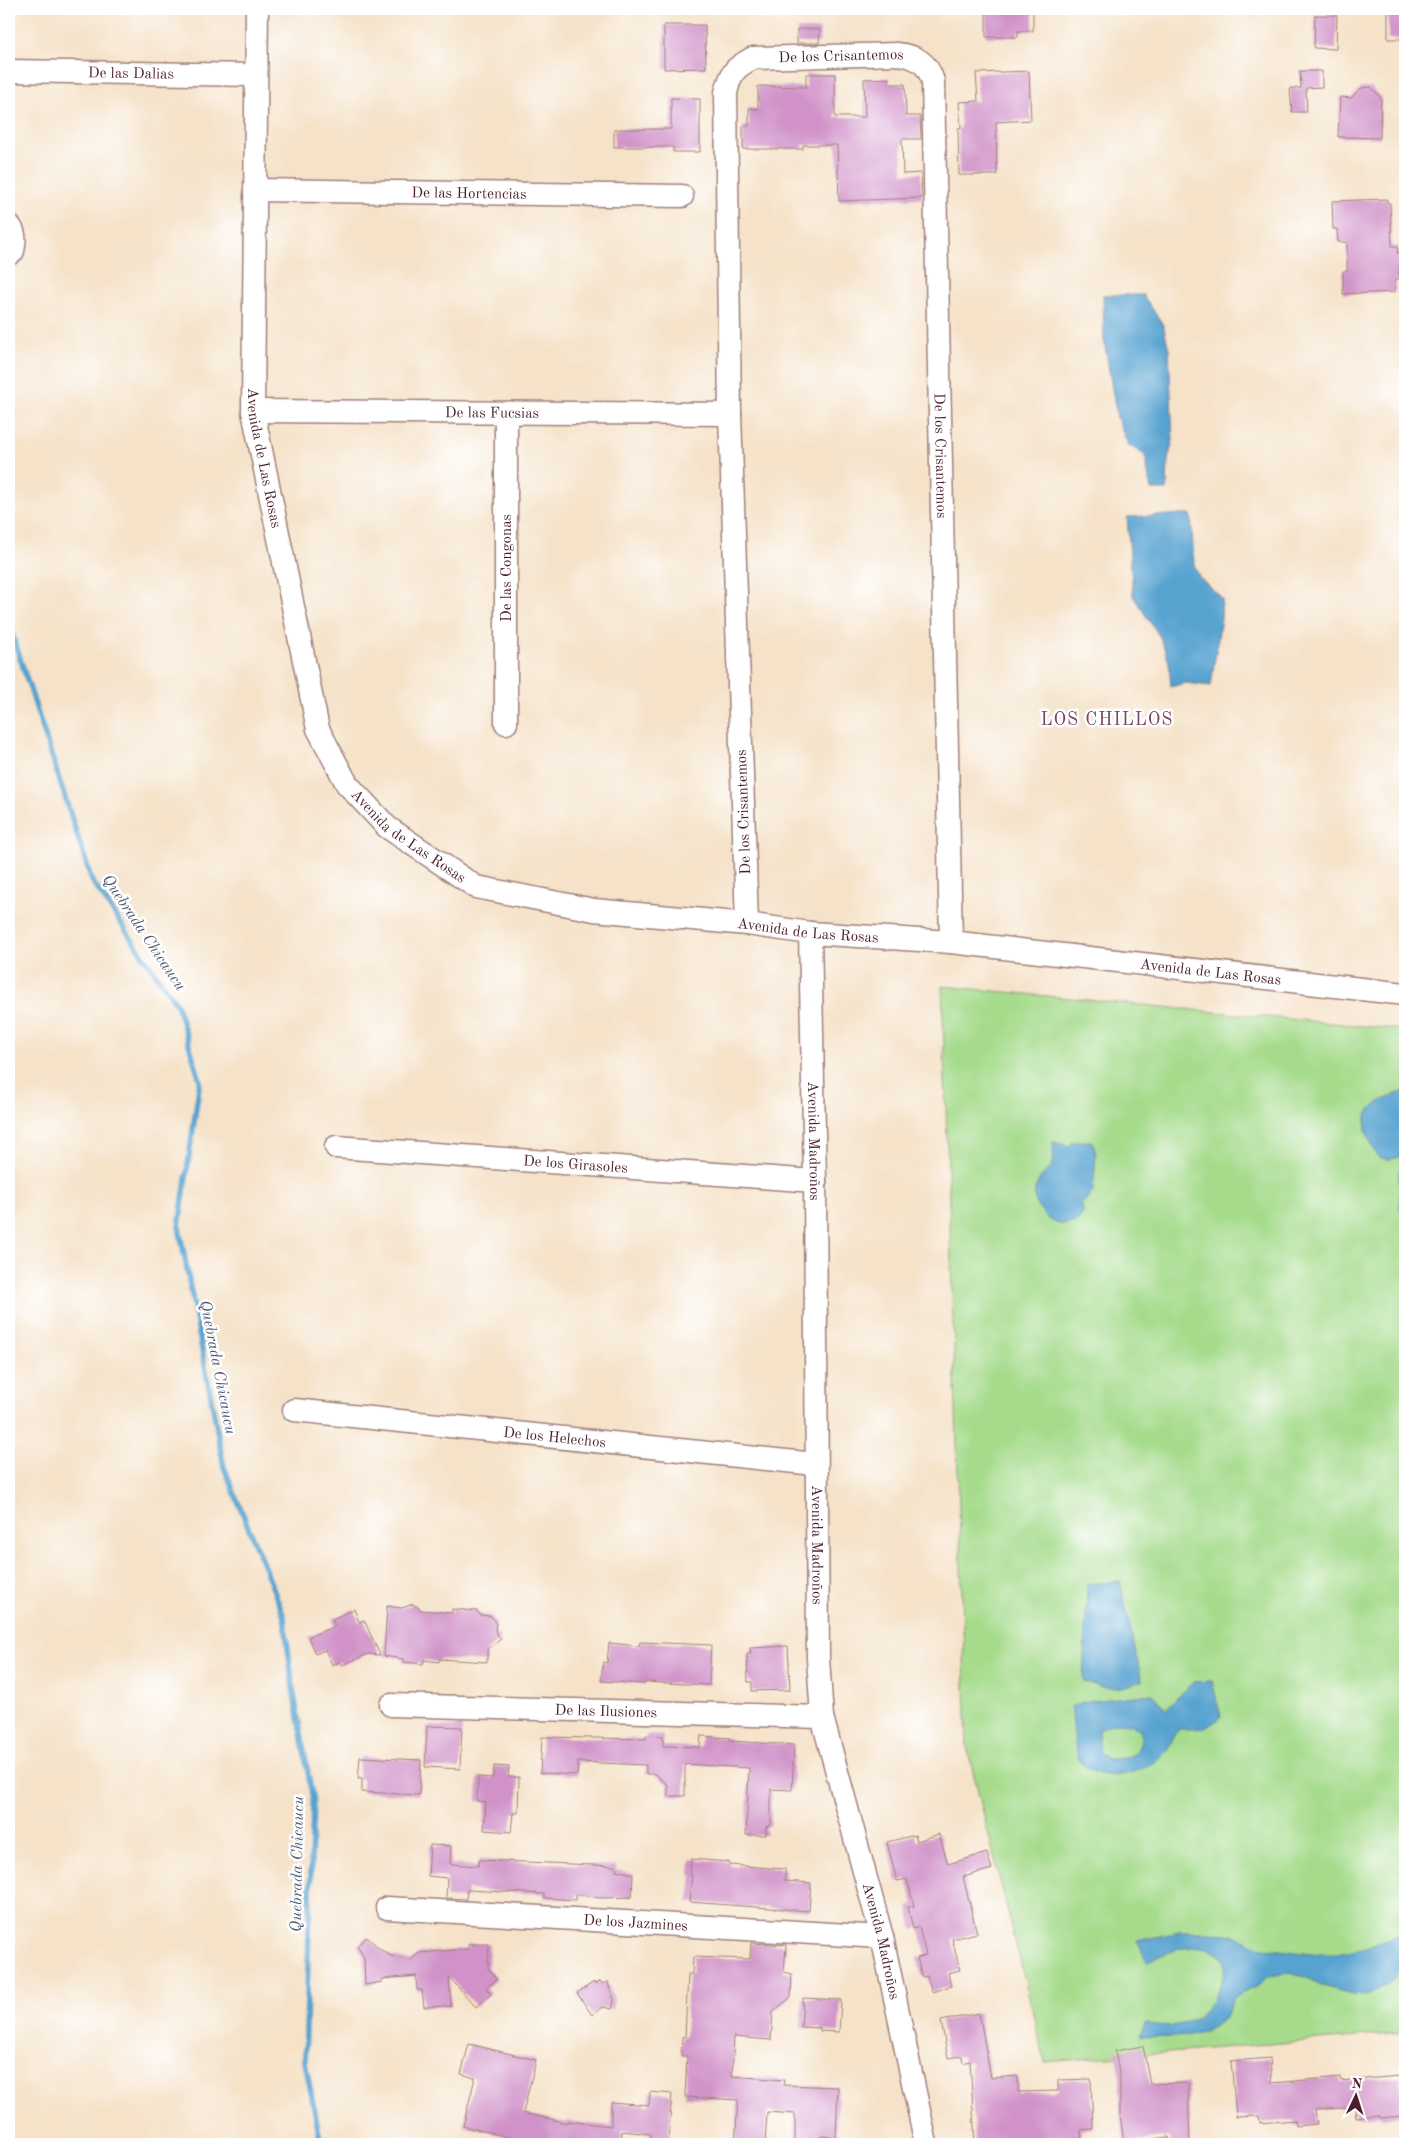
<svg xmlns="http://www.w3.org/2000/svg" width="1414" height="2153" font-family="'Old Standard TT',serif">
<style>
.green{fill:#a6db8c;stroke:#787d5c}
.water{fill:#57a3d0;stroke:#50617e;fill-rule:evenodd}
.lines{fill:none;stroke-linecap:round;stroke-linejoin:round}
.stream{stroke:#57a3d0;stroke-width:5.5}
.building{fill:#d092c8}
.minor-casing{stroke:#a0807a;stroke-width:25}
.minor{stroke:#fff;stroke-width:22}
.labels{text-anchor:middle;stroke-width:5;stroke-linejoin:round;paint-order:stroke}
.street-label{font-size:15px;fill:#4a1f2b;stroke:#fff}
.water-label{font-size:16px;font-style:italic;fill:#505a75;stroke:#fff}
.quarter-label{font-size:18px;letter-spacing:1px;fill:#794762;stroke:#fff}
</style>
<rect width="100%" height="100%" fill="#fff"/>
<filter id="ink" filterUnits="userSpaceOnUse"><feTurbulence type="fractalNoise" baseFrequency=".02" numOctaves="2"/><feDisplacementMap in="SourceGraphic" scale="10" xChannelSelector="R" yChannelSelector="G"/><feConvolveMatrix kernelMatrix="1 2 1 2 8 2 1 2 1" color-interpolation-filters="sRGB"/></filter>
<filter id="wash" filterUnits="userSpaceOnUse"><feTurbulence type="fractalNoise" baseFrequency=".0096" numOctaves="4" result="noise"/><feDisplacementMap in="SourceGraphic" scale="20" xChannelSelector="R" yChannelSelector="G"/><feGaussianBlur stdDeviation="1.12" result="paint"/><feColorMatrix in="noise" values="0 0 0 0 0 0 0 0 0 0 0 0 0 0 0 0 0 1.4 0 .05"/><feComposite in="paint" operator="in"/></filter>
<g filter="url(#wash)">
<rect width="100%" height="100%" fill="#f5e2c8"/>
<path class="green" d="M 942,986 L 1405,1030 L 1405,2033 L 1045,2062 L 967,1747 Z"/>
<g class="water">
<path d="M 1103,295 L 1143,295 L 1163,325 L 1169,349 L 1173,440 L 1168,460 L 1167,490 L 1151,490 L 1145,455 L 1128,445 L 1117,418 L 1104,340 Z"/>
<path d="M 1191,514 L 1194,564 L 1199,577 L 1222,598 L 1221,618 L 1211,686 L 1185,683 L 1171,687 L 1169,662 L 1160,637 L 1133,596 L 1127,517 Z"/>
<path d="M 1405,1091 L 1405,1155 L 1389,1160 L 1378,1157 C 1355,1116 1363,1106 1405,1091 Z"/>
<path d="M 1093,1141 L 1096,1155 L 1093,1192 L 1081,1205 L 1082,1215 L 1076,1222 C 1064,1226 1053,1225 1045,1215 C 1033,1202 1031,1193 1041,1177 C 1044,1173 1050,1170 1052,1166 C 1055,1158 1053,1150 1053,1142 L 1070,1146 L 1072,1142 Z"/>
<path d="M 1405,1169 L 1405,1214 L 1400,1208 L 1399,1171 Z"/>
<path d="M 1120,1581 L 1142,1681 C 1118,1690 1107,1690 1083,1681 L 1087,1584 Z"/>
<path d="M 1212,1681 L 1221,1717 C 1206,1730 1198,1729 1179,1729 C 1174,1736 1171,1745 1165,1752 C 1147,1774 1097,1788 1079,1759 C 1073,1748 1074,1720 1071,1706 L 1083,1702 L 1152,1694 L 1166,1709 L 1193,1682 ZM 1115,1723 L 1131,1724 L 1141,1732 C 1142,1756 1128,1759 1107,1759 L 1100,1753 L 1098,1729 Z"/>
<path d="M 1179,1932 L 1212,1932 L 1233,1935 L 1264,1948 L 1311,1954 L 1338,1954 L 1366,1948 L 1395,1936 L 1405,1935 L 1405,1968 L 1385,1986 L 1367,1995 L 1352,1994 L 1326,1987 L 1304,1977 L 1290,1973 L 1268,1976 L 1258,1986 L 1234,1998 C 1232,2002 1231,2009 1228,2013 C 1210,2039 1168,2039 1140,2036 L 1145,2024 C 1160,2025 1176,2028 1190,2021 C 1209,2013 1242,1963 1213,1950 C 1192,1941 1166,1953 1147,1962 L 1137,1941 Z"/>
</g>
<g class="lines">
<path class="stream" d="M 9,624 L 92,881 L 177,1005 L 200,1080 L 179,1227 L 224,1467 L 284,1616 L 293,1689 L 313,1801 L 305,2061 L 321,2144"/>
</g>
<g id="blocks">
<g class="building">
<path d="M 986,9 L 1033,9 L 1033,31 L 1018,31 L 1018,37 L 986,37 Z"/>
<rect x="1388" y="9" width="17" height="30"/>
<path d="M 1315,15 L 1337,15 L 1336,49 L 1314,48 Z"/>
<path d="M 664,25 L 705,25 L 706,68 L 664,69 Z"/>
<path d="M 797,29 L 820,29 L 819,43 L 797,43 Z"/>
<path d="M 1029,71 L 1031,120 L 996,122 L 997,175 L 959,175 L 958,128 L 961,128 L 959,102 L 978,101 L 976,73 Z"/>
<path d="M 1300,71 L 1322,71 L 1322,87 L 1306,88 L 1307,112 L 1292,112 L 1290,88 L 1301,88 Z"/>
<path d="M 806,74 L 835,74 L 835,117 L 865,117 L 864,79 L 889,78 L 889,84 L 905,84 L 906,116 L 920,116 L 921,139 L 902,139 L 903,174 L 921,173 L 922,198 L 839,201 L 837,145 L 803,145 L 803,149 L 743,149 L 743,126 L 749,126 L 749,108 L 758,109 L 758,86 L 806,87 Z"/>
<path d="M 1371,87 L 1381,98 L 1380,138 L 1338,137 L 1340,97 L 1351,98 L 1361,88 Z"/>
<path d="M 671,98 L 700,99 L 700,152 L 673,152 L 673,147 L 614,147 L 614,129 L 671,129 Z"/>
<path d="M 1387,199 L 1387,203 L 1390,203 L 1392,246 L 1398,246 L 1397,253 L 1400,253 L 1399,279 L 1395,279 L 1395,292 L 1343,294 L 1343,271 L 1347,271 L 1347,242 L 1338,242 L 1337,229 L 1333,229 L 1332,201 Z"/>
<path d="M 413,1604 L 421,1610 L 452,1613 L 452,1609 L 477,1611 L 480,1615 L 491,1616 L 496,1622 L 495,1631 L 501,1639 L 487,1650 L 487,1662 L 439,1659 L 439,1662 L 424,1660 L 423,1664 L 403,1662 L 403,1659 L 384,1656 L 387,1606 L 402,1608 Z"/>
<path d="M 354,1609 L 359,1622 L 364,1620 L 380,1655 L 368,1654 L 342,1665 L 340,1662 L 332,1665 L 325,1650 L 315,1654 L 308,1637 L 335,1626 L 332,1619 Z"/>
<path d="M 640,1642 L 711,1645 L 709,1685 L 645,1682 L 645,1684 L 601,1681 L 603,1662 L 607,1663 L 609,1643 L 639,1646 Z"/>
<path d="M 788,1646 L 790,1690 L 752,1691 L 752,1682 L 748,1682 L 747,1654 L 751,1654 L 750,1648 Z"/>
<path d="M 427,1726 L 462,1727 L 460,1769 L 425,1767 Z"/>
<path d="M 646,1735 L 663,1736 L 663,1746 L 700,1747 L 701,1736 L 730,1738 L 730,1741 L 794,1745 L 792,1790 L 771,1789 L 771,1825 L 766,1827 L 766,1835 L 746,1835 L 749,1768 L 685,1764 L 685,1796 L 668,1796 L 668,1785 L 655,1774 L 646,1774 L 646,1765 L 578,1762 L 577,1775 L 540,1773 L 542,1737 L 646,1739 Z"/>
<path d="M 360,1757 L 421,1760 L 419,1795 L 362,1792 L 362,1779 L 358,1779 Z"/>
<path d="M 494,1766 L 509,1767 L 508,1777 L 519,1777 L 518,1813 L 513,1813 L 511,1832 L 484,1830 L 486,1802 L 477,1801 L 478,1777 L 493,1778 Z"/>
<path d="M 939,1834 L 948,1864 L 987,1853 L 992,1869 L 963,1877 L 977,1933 L 952,1939 L 960,1970 L 948,1973 L 951,1986 L 932,1992 L 927,1976 L 922,1977 L 917,1958 L 926,1955 L 919,1927 L 913,1929 L 908,1907 L 914,1906 L 907,1879 L 897,1881 L 887,1842 L 915,1835 L 917,1841 Z"/>
<path d="M 430,1845 L 451,1846 L 450,1864 L 478,1866 L 479,1860 L 616,1866 L 616,1870 L 633,1874 L 632,1897 L 600,1898 L 576,1894 L 576,1900 L 544,1898 L 544,1894 L 467,1890 L 466,1899 L 446,1898 L 447,1878 L 428,1876 Z"/>
<path d="M 691,1859 L 729,1862 L 729,1865 L 785,1869 L 785,1881 L 811,1883 L 809,1911 L 689,1902 L 692,1875 L 690,1875 Z"/>
<path d="M 367,1937 L 380,1949 L 391,1956 L 410,1961 L 419,1953 L 468,1949 L 468,1944 L 489,1944 L 488,1968 L 497,1979 L 486,1988 L 491,1994 L 476,2007 L 449,1977 L 451,2006 L 424,2007 L 422,1990 L 417,1990 L 416,1976 L 382,1979 L 382,1982 L 365,1985 L 364,1957 L 357,1946 Z"/>
<path d="M 751,1943 L 786,1945 L 784,1972 L 792,1974 L 791,1997 L 773,2012 L 771,2040 L 734,2037 L 732,2076 L 784,2080 L 783,2085 L 838,2087 L 836,2137 L 821,2136 L 820,2144 L 795,2144 L 795,2114 L 767,2112 L 765,2144 L 735,2144 L 738,2100 L 685,2097 L 687,2056 L 681,2056 L 682,2037 L 685,2037 L 688,1974 L 692,1974 L 693,1957 L 750,1959 Z"/>
<path d="M 600,1981 L 603,1984 L 607,1981 L 614,2000 L 612,2009 L 603,2007 L 592,2015 L 577,1993 L 594,1982 L 595,1984 Z"/>
<path d="M 803,1998 L 841,2000 L 839,2032 L 820,2031 L 820,2028 L 801,2027 Z"/>
<path d="M 979,2013 L 991,2078 L 1018,2076 L 1018,2092 L 1058,2091 L 1058,2080 L 1091,2079 L 1093,2129 L 1081,2130 L 1082,2144 L 975,2144 L 970,2061 L 963,2063 L 962,2056 L 948,2058 L 941,2021 Z"/>
<path d="M 469,2044 L 536,2060 L 523,2113 L 567,2123 L 567,2121 L 611,2126 L 611,2102 L 649,2105 L 650,2092 L 672,2094 L 668,2142 L 650,2141 L 651,2134 L 622,2131 L 621,2144 L 537,2144 L 463,2126 L 475,2078 L 461,2074 Z"/>
<path d="M 1143,2046 L 1150,2084 L 1188,2083 L 1190,2144 L 1170,2144 L 1169,2137 L 1124,2143 L 1120,2114 L 1120,2078 L 1115,2051 Z"/>
<path d="M 1270,2058 L 1272,2083 L 1340,2077 L 1341,2081 L 1400,2076 L 1403,2116 L 1380,2118 L 1379,2115 L 1356,2117 L 1355,2107 L 1315,2110 L 1317,2124 L 1296,2126 L 1295,2120 L 1260,2123 L 1259,2116 L 1236,2117 L 1231,2061 Z"/>
</g>
</g>
</g>
<g filter="url(#ink)">
<use href="#blocks" fill-opacity="0" stroke="#a0807a" stroke-width="1"/>
<g class="lines">
<defs>
<g id="minor">
<path id="s1" d="M 257,9 L 253,411 L 318,729 L 347,784 L 387,827 L 476,887 L 594,910 L 747,924 L 810,933 L 951,942 L 1405,994"/>
<path id="s2" d="M 9,71 L 255,75"/>
<path id="s3" d="M 255,190 L 682,196"/>
<path d="M 9,225 C 16,233 15,241 13,251 L 9,254"/>
<path id="s4" d="M 253,411 L 730,414"/>
<path d="M 506,723 L 506,414"/>
<path id="s5" d="M 747,924 L 730,414 L 726,93 C 731,72 734,68 753,58 L 897,54 C 916,56 927,62 933,81 L 951,942"/>
<path id="s6" d="M 810,933 L 815,1181 L 818,1658 L 822,1717 L 882,1937 L 926,2144"/>
<path id="s7" d="M 336,1147 L 815,1181"/>
<path id="s8" d="M 294,1410 L 815,1464"/>
<path id="s9" d="M 391,1705 L 822,1717"/>
<path id="s10" d="M 387,1908 L 882,1937"/>
</g>
</defs>
<use href="#minor" class="minor-casing"/>
<use href="#minor" class="minor"/>
</g>
</g>
<g class="labels">
<g class="street-label">
<text dy="5" stroke="none"><textPath href="#s5" startOffset="966">De los Crisantemos</textPath></text>
<text dy="5" stroke="none"><textPath href="#s2" startOffset="122">De las Dalias</textPath></text>
<text dy="5" stroke="none"><textPath href="#s3" startOffset="214">De las Hortencias</textPath></text>
<text dy="5" stroke="none"><textPath href="#s4" startOffset="239">De las Fucsias</textPath></text>
<text dy="5" stroke="none"><textPath href="#s5" startOffset="1445">De los Crisantemos</textPath></text>
<text dy="5" stroke="none"><textPath href="#s1" startOffset="450">Avenida de Las Rosas</textPath></text>
<text transform="translate(506 568) rotate(-90)" y="5">De las Congonas</text>
<text transform="translate(743 812) rotate(-92)" y="5">De los Crisantemos</text>
<text dy="5" stroke="none"><textPath href="#s1" startOffset="870">Avenida de Las Rosas</textPath></text>
<text dy="5" stroke="none"><textPath href="#s1" startOffset="1290">Avenida de Las Rosas</textPath></text>
<text dy="5" stroke="none"><textPath href="#s1" startOffset="1695">Avenida de Las Rosas</textPath></text>
<text dy="5" stroke="none"><textPath href="#s6" startOffset="208">Avenida Madroños</textPath></text>
<text dy="5" stroke="none"><textPath href="#s7" startOffset="240">De los Girasoles</textPath></text>
<text dy="5" stroke="none"><textPath href="#s8" startOffset="262">De los Helechos</textPath></text>
<text dy="5" stroke="none"><textPath href="#s6" startOffset="612">Avenida Madroños</textPath></text>
<text dy="5" stroke="none"><textPath href="#s9" startOffset="215">De las Ilusiones</textPath></text>
<text dy="5" stroke="none"><textPath href="#s10" startOffset="249">De los Jazmines</textPath></text>
<text dy="5" stroke="none"><textPath href="#s6" startOffset="1016">Avenida Madroños</textPath></text>
</g>
<g class="water-label">
<text transform="translate(145 932) rotate(56)" y="6">Quebrada Chicaucu</text>
<text transform="translate(219 1367) rotate(79)" y="6">Quebrada Chicaucu</text>
<text transform="translate(296 1864) rotate(-89)" y="6">Quebrada Chicaucu</text>
</g>
<g class="quarter-label">
<text x="1107" y="725">LOS CHILLOS</text>
</g>
</g>
<rect width="1414" height="2153" fill="none" stroke="#fff" stroke-width="30"/>
<g transform="translate(1356 2096) rotate(4)" stroke="#ffffff" stroke-width="4" paint-order="stroke">
<path d="M0-4L9 19L0 12L-9 19Z" fill="#4a1f2b"/>
<text y="-8" font-size="14" font-weight="bold" text-anchor="middle" fill="#4a1f2b">N</text>
</g>
</svg>
